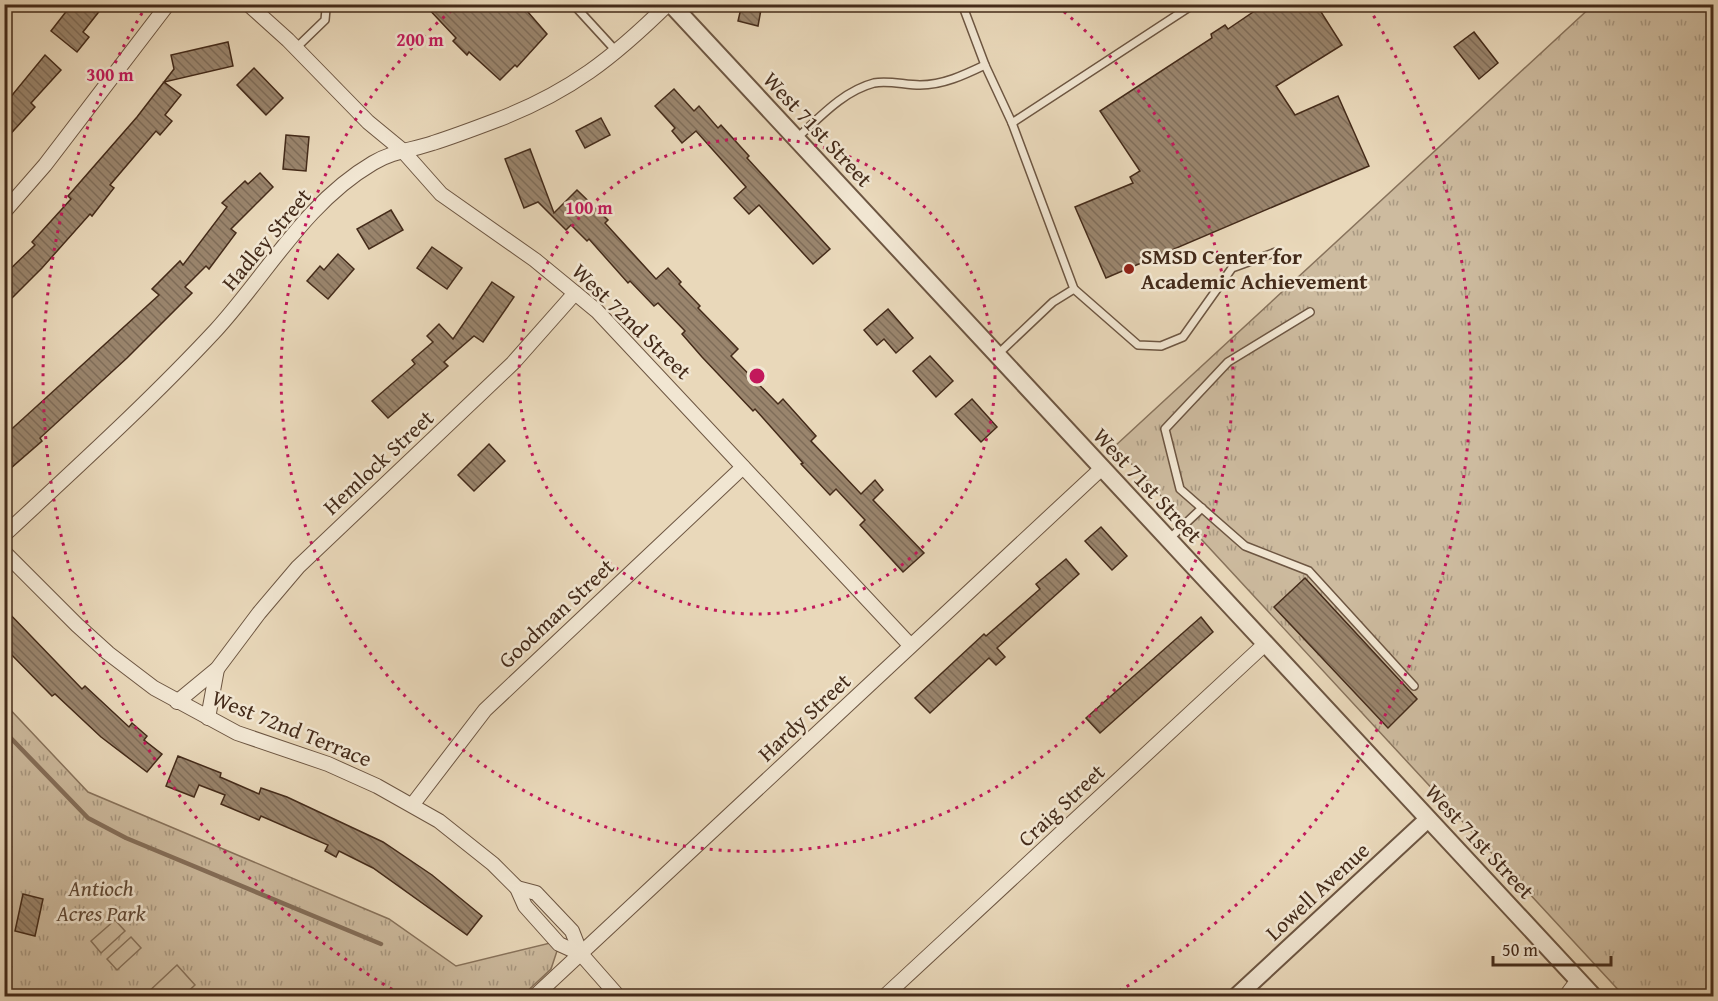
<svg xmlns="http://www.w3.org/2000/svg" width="1718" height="1001" font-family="'Gentium Book Plus',serif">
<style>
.grass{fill:url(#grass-tufts);stroke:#88735c;stroke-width:1.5}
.pitch{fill:#cdbb9f;stroke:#88735c;stroke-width:1.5}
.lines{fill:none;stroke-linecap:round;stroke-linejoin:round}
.stream{stroke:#856f5a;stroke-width:4.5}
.building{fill:url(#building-back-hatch);stroke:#442b1a;stroke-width:1.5}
.service-casing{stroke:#6d5642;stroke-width:10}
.minor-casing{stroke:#6d5642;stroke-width:16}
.tertiary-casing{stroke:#6d5642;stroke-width:20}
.service{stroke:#f1e6d2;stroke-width:7}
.minor{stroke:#f1e6d2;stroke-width:14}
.tertiary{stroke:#f1e6d2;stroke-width:16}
.ring{fill:none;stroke:#c2185b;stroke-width:3;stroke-dasharray:3 6}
.poi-dot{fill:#8f2418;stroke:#f1e6d2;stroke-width:2}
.labels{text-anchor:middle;stroke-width:5;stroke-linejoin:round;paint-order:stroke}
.street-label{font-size:22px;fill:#442b1a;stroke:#f1e6d2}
.poi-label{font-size:22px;font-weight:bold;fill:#442b1a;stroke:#f1e6d2;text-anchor:start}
.park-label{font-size:22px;font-style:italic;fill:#5f4835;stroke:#f1e6d2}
.centre{fill:#c2185b;stroke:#f1e6d2;stroke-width:3}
.ring-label{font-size:18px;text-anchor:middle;font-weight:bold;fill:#c2185b;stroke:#f1e6d2;stroke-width:5;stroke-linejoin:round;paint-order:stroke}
</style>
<defs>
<pattern id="grass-tufts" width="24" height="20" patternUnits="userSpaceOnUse" patternTransform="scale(1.5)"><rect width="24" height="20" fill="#cdbb9f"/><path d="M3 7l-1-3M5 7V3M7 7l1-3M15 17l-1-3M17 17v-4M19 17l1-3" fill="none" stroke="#a89881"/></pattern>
<pattern id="building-back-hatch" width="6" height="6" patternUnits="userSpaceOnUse" patternTransform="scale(1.5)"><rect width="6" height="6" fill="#9a856d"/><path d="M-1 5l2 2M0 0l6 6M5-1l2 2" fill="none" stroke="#7f6d59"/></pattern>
</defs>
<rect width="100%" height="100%" fill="#e9d8ba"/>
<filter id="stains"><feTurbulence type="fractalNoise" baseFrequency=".00333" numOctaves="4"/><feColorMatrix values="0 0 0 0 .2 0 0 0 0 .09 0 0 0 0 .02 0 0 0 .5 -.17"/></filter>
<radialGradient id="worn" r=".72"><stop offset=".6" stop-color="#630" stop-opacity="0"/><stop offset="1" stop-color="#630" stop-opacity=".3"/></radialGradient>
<g class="grass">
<path d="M 1593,5 L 1713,5 L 1713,996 L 1624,996 L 1115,446 Z"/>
<path d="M 4,703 L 88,792 L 389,919 L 456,966 L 550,943 L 557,951 L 551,969 L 522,996 L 279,996 L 274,991 L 267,996 L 5,996 Z"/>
</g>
<g class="pitch">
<path d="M 115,920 L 125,931 L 101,953 L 91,941 Z"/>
<path d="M 131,937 L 141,948 L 117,970 L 107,959 Z"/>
<path d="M 177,965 L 195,985 L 183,996 L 144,996 Z"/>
</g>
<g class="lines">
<path class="stream" d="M 4,731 L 88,818 L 126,838 L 381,944"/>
</g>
<g class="building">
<path d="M 72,4 L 105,4 L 83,32 L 89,37 L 77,52 L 51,31 Z"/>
<path d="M 424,4 L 521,4 L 547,34 L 517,67 L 515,65 L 500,80 L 469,52 L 467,55 L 453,41 L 456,38 Z"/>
<path d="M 742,4 L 762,4 L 758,26 L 738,21 Z"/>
<path d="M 1265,4 L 1316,4 L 1342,45 L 1276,86 L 1295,115 L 1338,96 L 1369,166 L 1106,278 L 1075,207 L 1133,183 L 1130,177 L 1140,171 L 1100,111 L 1212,38 L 1211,34 L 1225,25 L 1228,29 Z"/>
<path d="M 1474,32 L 1498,63 L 1479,79 L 1454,47 Z"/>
<path d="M 228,42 L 233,66 L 164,82 L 181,95 L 165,115 L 172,121 L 160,135 L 156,131 L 110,185 L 114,188 L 92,216 L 90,214 L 42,268 L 11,299 L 4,292 L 4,275 L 35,245 L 32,242 L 71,199 L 68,196 L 137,117 L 174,69 L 171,55 Z"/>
<path d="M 45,55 L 61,70 L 31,103 L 35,107 L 4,141 L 4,105 Z"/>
<path d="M 254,68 L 283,98 L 266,115 L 237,85 Z"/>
<path d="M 674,89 L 694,111 L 699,106 L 718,128 L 721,125 L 749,156 L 747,158 L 830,249 L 813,264 L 759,205 L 749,214 L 734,198 L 746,187 L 696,131 L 682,143 L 672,131 L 675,128 L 655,106 Z"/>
<path d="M 601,118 L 610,135 L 585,148 L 576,131 Z"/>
<path d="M 286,135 L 309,137 L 306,171 L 283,169 Z"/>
<path d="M 530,149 L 554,213 L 577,190 L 608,220 L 605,223 L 656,279 L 668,268 L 681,282 L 679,284 L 700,306 L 698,308 L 738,349 L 731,356 L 778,404 L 783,399 L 816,436 L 811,441 L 861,494 L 875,480 L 883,490 L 873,500 L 924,553 L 903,572 L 860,525 L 865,520 L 836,489 L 830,495 L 801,464 L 803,463 L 755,409 L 753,411 L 702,357 L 682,334 L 685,331 L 658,303 L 654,306 L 630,281 L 628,283 L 589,239 L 587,241 L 571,225 L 566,230 L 538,202 L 524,208 L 505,159 Z"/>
<path d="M 260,173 L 273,187 L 231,229 L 236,233 L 209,269 L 206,266 L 185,287 L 192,293 L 127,358 L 40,438 L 42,441 L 4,474 L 4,436 L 159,295 L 152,289 L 180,261 L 183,265 L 227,207 L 222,203 L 245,181 L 248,184 Z"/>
<path d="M 391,210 L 403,230 L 369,249 L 357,229 Z"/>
<path d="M 432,247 L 462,268 L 447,289 L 417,268 Z"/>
<path d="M 338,254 L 354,269 L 328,299 L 307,281 L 320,266 L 324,270 Z"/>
<path d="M 492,282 L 514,297 L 483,342 L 474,336 L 444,362 L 448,366 L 388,418 L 372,401 L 415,364 L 412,360 L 433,342 L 427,336 L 439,324 L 453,339 Z"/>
<path d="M 888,309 L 913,338 L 896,353 L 884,339 L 877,345 L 864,330 Z"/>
<path d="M 930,356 L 953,381 L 936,397 L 913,371 Z"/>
<path d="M 972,399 L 997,427 L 981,442 L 955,414 Z"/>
<path d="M 489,444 L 505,461 L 474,491 L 458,475 Z"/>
<path d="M 1101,527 L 1127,556 L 1112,570 L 1085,541 Z"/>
<path d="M 1066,559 L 1079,574 L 997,648 L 1005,657 L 996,665 L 989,658 L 930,713 L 915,698 L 984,634 L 986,636 L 1040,589 L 1036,584 Z"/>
<path d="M 1305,578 L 1417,699 L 1388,728 L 1274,607 Z"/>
<path d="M 4,608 L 82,689 L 85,686 L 129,727 L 132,723 L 147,736 L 144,740 L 162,754 L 147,772 L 101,737 L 55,694 L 52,696 L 4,647 Z"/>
<path d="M 1201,617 L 1213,632 L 1100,733 L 1086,718 Z"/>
<path d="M 178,756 L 221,773 L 220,777 L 259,794 L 261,788 L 287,797 L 383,842 L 432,875 L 482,916 L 467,935 L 373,868 L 339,851 L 336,857 L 325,851 L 328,845 L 261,816 L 259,820 L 221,804 L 225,795 L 199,785 L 194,797 L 166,786 Z"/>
<path d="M 23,894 L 43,899 L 35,936 L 15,931 Z"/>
</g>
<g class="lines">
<defs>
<g id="service">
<path d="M 573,4 L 617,52"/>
<path d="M 962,4 L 985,65 L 1012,123 L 1194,4"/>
<path d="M 296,48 L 325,20 L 326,9 L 331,4"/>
<path d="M 796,139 C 819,118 843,91 874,83 C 888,80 905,85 920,85 C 943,85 964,75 985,65"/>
<path d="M 1074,289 L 1138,345 L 1161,346 L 1183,337 L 1232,268 L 1276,252"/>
<path d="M 1310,312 L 1228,362 L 1165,429 L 1180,489 L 1245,546 L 1309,571 L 1414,686"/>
<path d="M 997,355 L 1053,302 L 1074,289 L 1012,123"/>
<path d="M 1169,539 L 1202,508"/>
</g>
<g id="minor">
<path d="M 248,4 L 288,40 L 368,122 L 402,150 L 441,194 L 535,260 L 597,311 L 910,645"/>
<path d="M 4,212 L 45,165 L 168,4"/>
<path d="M 4,535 C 76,468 149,402 216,330 C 268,273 305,203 373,163 C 393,151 413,150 433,143 C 455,136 476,128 497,120 C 570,92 613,58 668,4"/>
<path d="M 4,552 L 77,625 L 108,653 L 154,688 L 237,733 L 328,764 L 377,786 L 439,821 L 493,864 L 517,888 L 525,906 L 559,944 L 581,954"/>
<path d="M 177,702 L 217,669 L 259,613 L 298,567 L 513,363 L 575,293"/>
<path d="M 208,718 L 217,669"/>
<path d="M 413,804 L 485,710 L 743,467"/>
<path d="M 517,888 L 536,893 L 572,931 L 581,954 L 618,996"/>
<path d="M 535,996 L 1102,468"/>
<path d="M 885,996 L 1265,644"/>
<path d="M 1566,996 L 1578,980"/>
</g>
<g id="tertiary">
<path d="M 671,4 L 1593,996"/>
<path d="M 1237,996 L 1428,819"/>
</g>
</defs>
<use href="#service" class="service-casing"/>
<use href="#minor" class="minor-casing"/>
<use href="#tertiary" class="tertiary-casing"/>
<use href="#service" class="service"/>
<use href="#minor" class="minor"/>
<use href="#tertiary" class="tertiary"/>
</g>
<g class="ring">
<circle cx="757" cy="376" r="238"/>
<path d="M1057 6A476 476 0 1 1 457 6"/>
<path d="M400 994A714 714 0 0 1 145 8M1369 8A714 714 0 0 1 1114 994"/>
</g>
<circle class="poi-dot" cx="1129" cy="269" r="6"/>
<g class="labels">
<g class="street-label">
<text transform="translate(818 129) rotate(47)" y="8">West 71st Street</text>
<text transform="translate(266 239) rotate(-50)" y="8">Hadley Street</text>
<text transform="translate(632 321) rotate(44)" y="8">West 72nd Street</text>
<text transform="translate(378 462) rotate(-43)" y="8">Hemlock Street</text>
<text transform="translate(1148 485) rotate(47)" y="8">West 71st Street</text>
<text transform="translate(556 613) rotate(-43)" y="8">Goodman Street</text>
<text transform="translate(804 717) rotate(-43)" y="8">Hardy Street</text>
<text transform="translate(292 728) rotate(22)" y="8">West 72nd Terrace</text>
<text transform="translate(1061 805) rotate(-43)" y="8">Craig Street</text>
<text transform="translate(1480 841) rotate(47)" y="8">West 71st Street</text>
<text transform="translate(1317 891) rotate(-43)" y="8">Lowell Avenue</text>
</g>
<g class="poi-label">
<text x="1141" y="264">SMSD Center for<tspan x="1141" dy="25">Academic Achievement</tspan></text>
</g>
<g class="park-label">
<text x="101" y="896">Antioch<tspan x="101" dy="25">Acres Park</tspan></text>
</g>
</g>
<circle cx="757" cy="376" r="9" class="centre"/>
<g class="ring-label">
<text x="420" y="46">200 m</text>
<text x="110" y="81">300 m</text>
<text x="589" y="214">100 m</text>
</g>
<rect width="1718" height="1001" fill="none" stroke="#e9d8ba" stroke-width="24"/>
<rect x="6" y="6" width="1706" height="989" fill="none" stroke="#442b1a" stroke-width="3"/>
<rect x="12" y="12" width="1694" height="977" fill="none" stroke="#442b1a" stroke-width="1.5"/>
<path d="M1493 956v9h118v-9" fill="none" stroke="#442b1a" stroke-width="3"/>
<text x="1502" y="956" font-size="18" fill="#442b1a" stroke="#f1e6d2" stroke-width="4.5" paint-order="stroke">50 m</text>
<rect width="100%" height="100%" filter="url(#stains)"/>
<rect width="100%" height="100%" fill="url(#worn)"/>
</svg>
